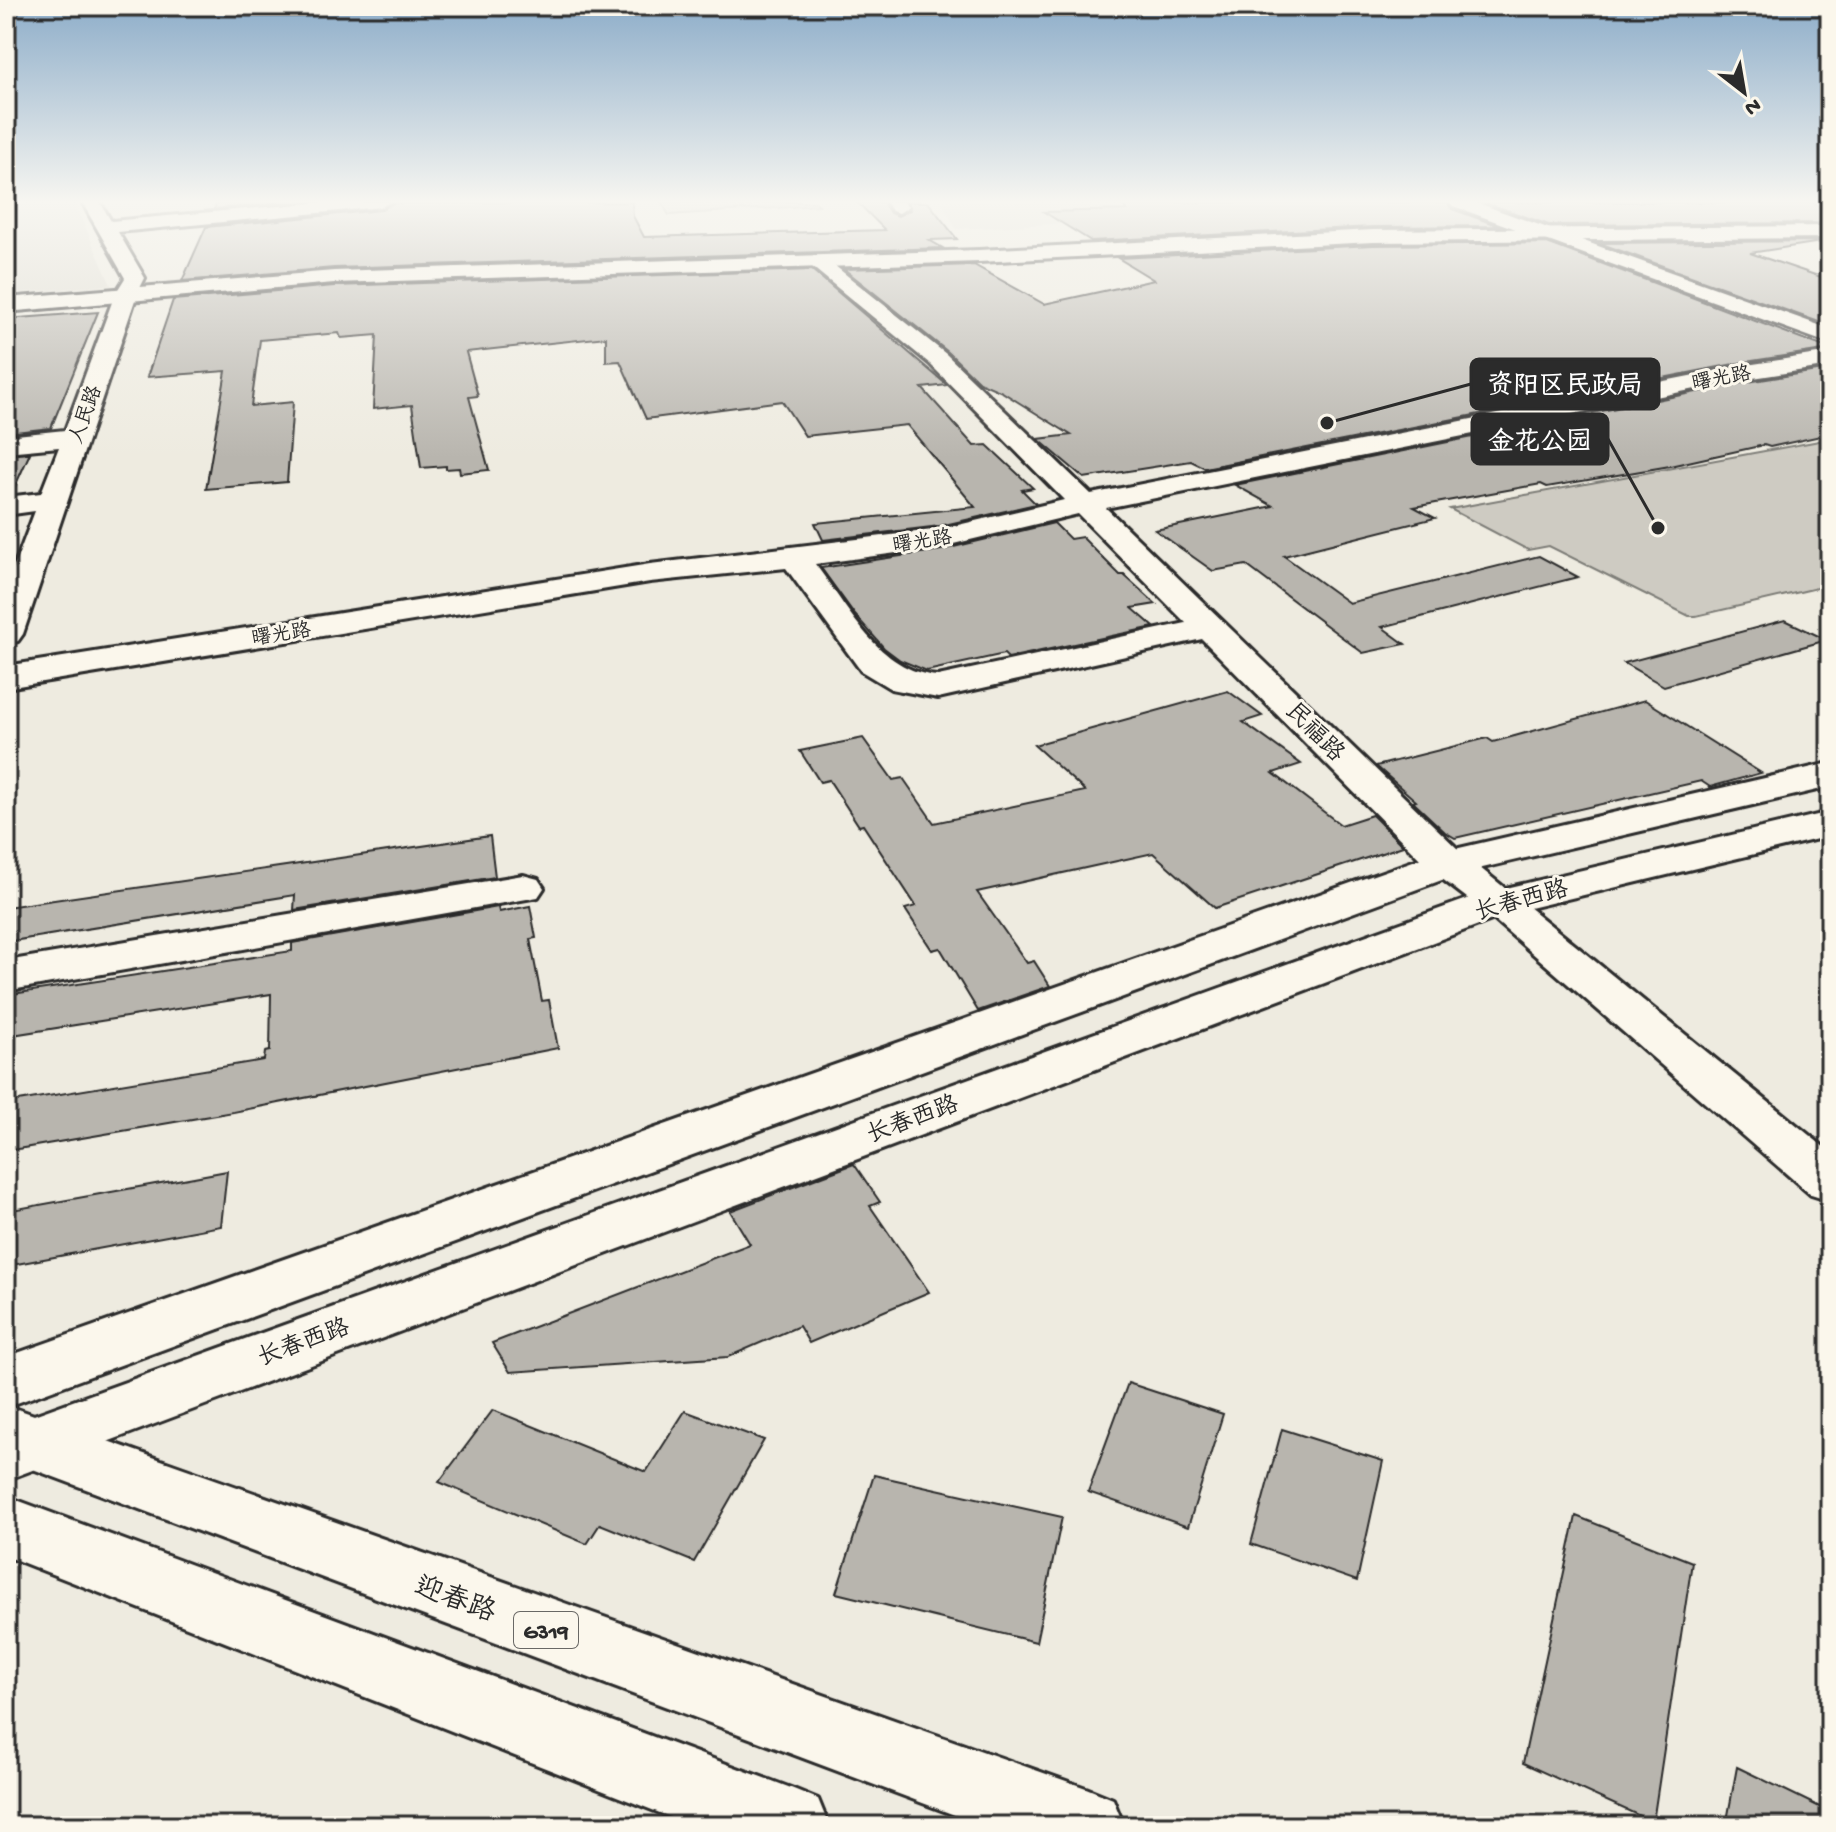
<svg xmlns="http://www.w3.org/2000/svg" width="1836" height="1832" font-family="'Gochi Hand','LXGW WenKai TC',sans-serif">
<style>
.built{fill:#dedbd1}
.green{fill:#cecbc2;stroke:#7c7b76;stroke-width:2}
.building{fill:#b8b5ae;stroke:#2b2b2b;stroke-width:2}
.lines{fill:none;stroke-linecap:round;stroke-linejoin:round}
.minor-casing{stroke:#2b2b2b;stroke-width:6}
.major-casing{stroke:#2b2b2b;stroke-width:6}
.highway-casing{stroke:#2b2b2b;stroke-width:6}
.minor{fill:#fbf7ec;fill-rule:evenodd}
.major{fill:#fbf7ec;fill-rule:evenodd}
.highway{fill:#fbf7ec;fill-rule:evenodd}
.labels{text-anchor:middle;stroke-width:6;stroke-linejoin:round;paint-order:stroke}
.far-street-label{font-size:20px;fill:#2b2b2b;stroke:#fbf7ec}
.shield{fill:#fbf7ec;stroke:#696865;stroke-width:2}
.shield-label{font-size:22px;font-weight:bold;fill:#2b2b2b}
.street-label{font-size:24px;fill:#2b2b2b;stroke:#fbf7ec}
.near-street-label{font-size:28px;fill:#2b2b2b;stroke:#fbf7ec}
.leader{fill:none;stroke:#2b2b2b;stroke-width:3}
.callout-dot{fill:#2b2b2b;stroke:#fbf7ec;stroke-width:3}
.callout{fill:#2b2b2b;stroke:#2b2b2b;stroke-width:3}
.callout-label{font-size:26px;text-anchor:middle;font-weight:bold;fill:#fff}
</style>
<rect width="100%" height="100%" fill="#eeebe0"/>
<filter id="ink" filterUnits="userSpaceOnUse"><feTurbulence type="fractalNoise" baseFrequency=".0125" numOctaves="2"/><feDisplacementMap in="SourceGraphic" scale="16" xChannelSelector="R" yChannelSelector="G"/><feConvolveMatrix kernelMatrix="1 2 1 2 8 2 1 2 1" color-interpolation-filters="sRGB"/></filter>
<g filter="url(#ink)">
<g class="built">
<path d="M 6,202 L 74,202 L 111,285 L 6,294 Z"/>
<path d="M 942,202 L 1223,202 L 1241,214 L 956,229 Z"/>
</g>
<g class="green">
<path d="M 661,202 L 816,202 L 819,205 L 669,215 Z"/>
<path d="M 1830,439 L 1830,585 L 1696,616 L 1689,616 L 1549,546 L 1528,550 L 1450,509 Z"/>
</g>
<g class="building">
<path d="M 217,202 L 296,202 L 214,209 Z"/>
<path d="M 1120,202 L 1447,202 L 1452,209 L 1499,226 L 1373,227 L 1091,241 L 1044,212 L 1127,210 Z"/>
<path d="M 1483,202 L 1811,202 L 1830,213 L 1830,223 L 1549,225 Z"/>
<path d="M 393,203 L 632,202 L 633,216 L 644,237 L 885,230 L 857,202 L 883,202 L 890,213 L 898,216 L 910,210 L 907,202 L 928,202 L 957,239 L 929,240 L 943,248 L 334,268 L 182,281 L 206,227 L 381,210 Z"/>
<path d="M 1828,241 L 1750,253 L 1830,280 L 1830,326 L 1599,243 Z"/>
<path d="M 1547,243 L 1830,349 L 1739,363 L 1205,468 L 1191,461 L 1084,478 L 1038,439 L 1071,435 L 1002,392 L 979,382 L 948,352 L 844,269 L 974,265 L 1044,304 L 1154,280 L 1118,258 L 1373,245 Z"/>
<path d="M 812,270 L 947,385 L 922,388 L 974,446 L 987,445 L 1033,488 L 1022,490 L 1036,504 L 940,526 L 823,540 L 815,523 L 975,507 L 907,425 L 805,436 L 782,401 L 646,419 L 620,361 L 606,362 L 606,337 L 466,352 L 478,396 L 469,397 L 489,470 L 460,473 L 459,468 L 446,469 L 446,466 L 421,468 L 412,405 L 373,409 L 377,335 L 341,338 L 339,333 L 260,340 L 251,406 L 293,402 L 287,482 L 206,489 L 226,371 L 147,377 L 173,300 L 334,286 Z"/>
<path d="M 98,312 L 51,428 L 6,433 L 6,319 Z"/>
<path d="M 1830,369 L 1830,434 L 1770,447 L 1764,445 L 1670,466 L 1547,487 L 1541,484 L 1414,507 L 1435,518 L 1284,556 L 1349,603 L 1539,556 L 1578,577 L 1382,627 L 1405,644 L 1363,653 L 1246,565 L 1213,571 L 1155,530 L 1273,506 L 1235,485 L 1741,383 Z"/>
<path d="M 30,453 L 12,493 L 6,494 L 6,455 Z"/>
<path d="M 1054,523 L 1070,539 L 1082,537 L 1120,575 L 1124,575 L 1156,604 L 1132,608 L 1154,627 L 1008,658 L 1004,654 L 927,671 L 900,660 L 884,648 L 855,615 L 821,568 L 941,550 Z"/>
<path d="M 1785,620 L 1827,640 L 1664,686 L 1624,663 Z"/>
<path d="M 1228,691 L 1262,716 L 1243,722 L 1301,764 L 1273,773 L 1341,825 L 1372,815 L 1403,846 L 1215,908 L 1153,853 L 977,892 L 1027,963 L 1034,961 L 1050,986 L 978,1011 L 940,948 L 932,950 L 905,909 L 916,906 L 863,825 L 859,826 L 829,780 L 820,782 L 800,751 L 863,738 L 893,780 L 903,778 L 934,823 L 1085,791 L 1034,745 Z"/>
<path d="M 1645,700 L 1761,773 L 1710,787 L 1701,781 L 1455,838 L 1445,832 L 1413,802 L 1416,801 L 1376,766 L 1487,738 L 1493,742 Z"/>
<path d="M 490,836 L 495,877 L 294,910 L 295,895 L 6,942 L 6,907 Z"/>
<path d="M 530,906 L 536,938 L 530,939 L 542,1001 L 549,1000 L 558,1048 L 233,1112 L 6,1151 L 6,1103 L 264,1060 L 265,1052 L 270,1051 L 271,994 L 6,1036 L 6,995 L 292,951 L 292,943 L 498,907 L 499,912 Z"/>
<path d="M 854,1164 L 880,1202 L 870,1206 L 929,1292 L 809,1343 L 799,1326 L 728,1357 L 510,1372 L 492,1343 L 750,1244 L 730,1211 Z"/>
<path d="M 227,1171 L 221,1226 L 6,1266 L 6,1211 Z"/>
<path d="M 1128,1383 L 1223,1414 L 1188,1527 L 1088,1492 Z"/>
<path d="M 493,1410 L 646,1472 L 685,1411 L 764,1440 L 694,1562 L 600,1524 L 587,1544 L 439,1482 Z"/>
<path d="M 1282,1429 L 1383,1461 L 1357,1581 L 1251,1544 Z"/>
<path d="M 874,1475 L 1062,1517 L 1036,1642 L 836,1593 Z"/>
<path d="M 1576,1516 L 1692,1562 L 1653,1822 L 1523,1763 Z"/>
<path d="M 1737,1767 L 1830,1812 L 1830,1826 L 1726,1826 Z"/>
</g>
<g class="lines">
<defs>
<g id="minor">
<path d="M 82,202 L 100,202 L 111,221 L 325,202 L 390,202 L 381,207 L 118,232 L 145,278 L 137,294 L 23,634 L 18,641 L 6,644 L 6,588 L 35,511 L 6,515 L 6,497 L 41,493 L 59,447 L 6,452 L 6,436 L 65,430 L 115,294 L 125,278 Z"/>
<path d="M 886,202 L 904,202 L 908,207 L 899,213 L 892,211 Z"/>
<path d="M 1450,202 L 1475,202 L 1830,329 L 1830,344 L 1453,206 Z"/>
<path d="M 818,256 L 825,258 L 946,354 L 1091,494 L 1740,366 L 1830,352 L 1830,366 L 1740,380 L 1106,508 L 1463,854 L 1830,1152 L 1830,1201 L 1811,1195 L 1484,911 L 1433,872 L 1202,639 L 938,698 L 891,689 L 861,671 L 786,568 L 650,582 L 6,688 L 6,666 L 650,564 L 941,529 L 1064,500 L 930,364 L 811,266 L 808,262 L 811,258 ZM 1078,514 L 1186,623 L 938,676 C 879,672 848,607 815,564 L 941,547 Z"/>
<path d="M 523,875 L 538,879 L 544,888 L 538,897 L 6,991 L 6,961 Z"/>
</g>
<g id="major">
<path d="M 1830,226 L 1830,238 L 1373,242 L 979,262 L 334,283 L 6,312 L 6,298 L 334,271 L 979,250 L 1373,230 Z"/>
<path d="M 1830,763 L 1830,787 L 1461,873 L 6,1407 L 6,1357 L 1433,854 Z"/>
<path d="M 1830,812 L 1830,836 L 1513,912 L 6,1480 L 6,1425 L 1484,893 Z"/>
</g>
<g id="highway">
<path d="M 6,1405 L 1086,1788 L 1113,1799 L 1124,1826 L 984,1826 L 6,1459 Z"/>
<path d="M 6,1496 L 791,1788 L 818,1799 L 829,1826 L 693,1826 L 6,1556 Z"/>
</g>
</defs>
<use href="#minor" class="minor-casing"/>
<use href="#major" class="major-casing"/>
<use href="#highway" class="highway-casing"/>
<use href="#minor" class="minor"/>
<use href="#major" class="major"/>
<use href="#highway" class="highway"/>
</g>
</g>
<linearGradient id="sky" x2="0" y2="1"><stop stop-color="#8dadc9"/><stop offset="0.44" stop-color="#f7f6f1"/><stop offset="1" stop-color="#f7f6f1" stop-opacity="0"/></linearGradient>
<rect width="1836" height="458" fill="url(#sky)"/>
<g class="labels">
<g class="far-street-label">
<text transform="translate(1721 377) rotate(-11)" y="7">曙光路</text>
<text transform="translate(84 414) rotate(-70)" y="7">人民路</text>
<text transform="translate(922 540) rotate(-9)" y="7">曙光路</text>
<text transform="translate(281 633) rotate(-9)" y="7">曙光路</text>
</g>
<rect class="shield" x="514" y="1612" width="64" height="36" rx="6"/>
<g class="shield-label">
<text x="546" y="1638">G319</text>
</g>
<g class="street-label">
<text transform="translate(1316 731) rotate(45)" y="8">民福路</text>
<text transform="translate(1521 899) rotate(-15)" y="8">长春西路</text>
<text transform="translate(912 1118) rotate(-20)" y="8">长春西路</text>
<text transform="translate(303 1341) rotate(-20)" y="8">长春西路</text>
</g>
<g class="near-street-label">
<text transform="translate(456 1597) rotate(20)" y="10">迎春路</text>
</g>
</g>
<path class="leader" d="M1327 423L1471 384M1658 528L1608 439"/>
<g class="callout-dot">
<circle cx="1327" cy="423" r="8"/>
<circle cx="1658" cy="528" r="8"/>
</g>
<g class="callout">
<rect x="1471" y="359" width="188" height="50" rx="8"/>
<rect x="1472" y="414" width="136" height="50" rx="8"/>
</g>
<g class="callout-label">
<text x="1565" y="393">资阳区民政局</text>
<text x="1540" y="449">金花公园</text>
</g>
<rect width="1836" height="1832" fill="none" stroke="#fbf7ec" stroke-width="32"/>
<rect x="16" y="16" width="1804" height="1800" fill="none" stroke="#2b2b2b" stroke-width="3" filter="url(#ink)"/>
<g transform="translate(1744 92) rotate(149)" stroke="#fbf7ec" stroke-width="6" paint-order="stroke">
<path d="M0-6L14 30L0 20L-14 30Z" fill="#2b2b2b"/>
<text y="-12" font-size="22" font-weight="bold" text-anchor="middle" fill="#2b2b2b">N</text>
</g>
</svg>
